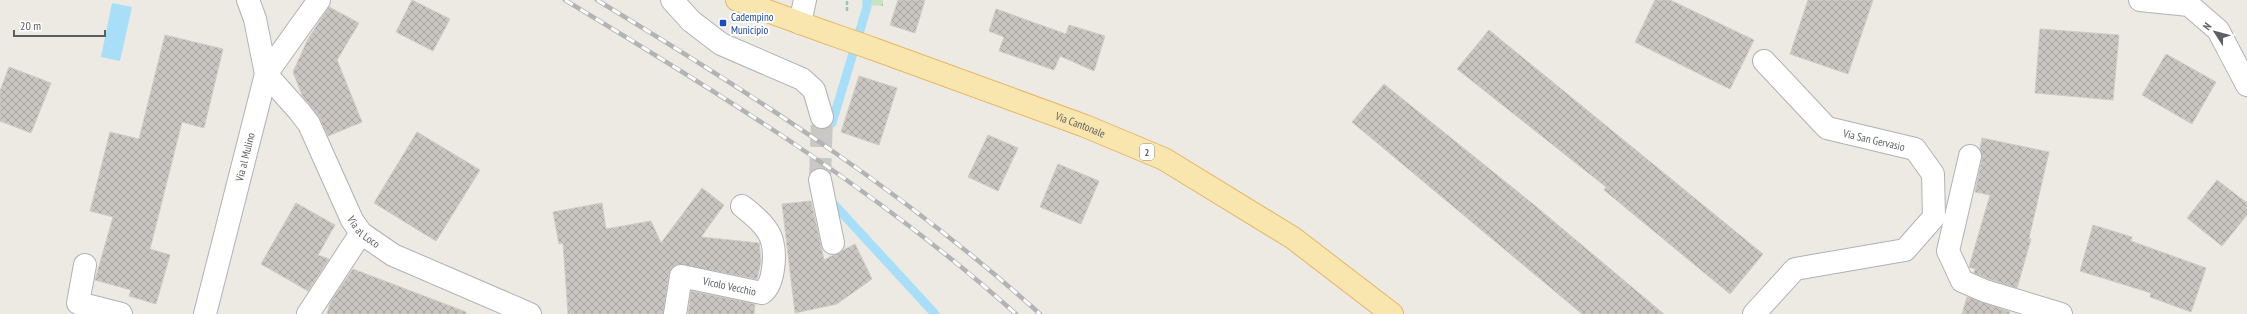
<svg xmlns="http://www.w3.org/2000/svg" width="2247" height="314" font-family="'PT Sans Narrow',sans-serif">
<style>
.forest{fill:url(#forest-crowns)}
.water{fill:#a9def8}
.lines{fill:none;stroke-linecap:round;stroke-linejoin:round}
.stream{stroke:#a9def8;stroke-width:9}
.building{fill:url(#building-cross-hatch);stroke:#d1cbc3}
.minor-tunnel{stroke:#c9c8c4;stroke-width:22;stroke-dasharray:22 11;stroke-linecap:butt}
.minor-casing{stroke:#afb2b5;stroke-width:24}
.major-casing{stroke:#e6b564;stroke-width:24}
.path{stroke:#9dc6a5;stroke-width:2.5;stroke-dasharray:4 2;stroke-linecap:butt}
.minor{stroke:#fff;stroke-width:22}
.major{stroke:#f9e5ae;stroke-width:22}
.rail-casing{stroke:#b2b3b3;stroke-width:4.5}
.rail{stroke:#fff;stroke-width:3;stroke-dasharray:9;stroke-linecap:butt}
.major-bridge-casing{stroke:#e6b564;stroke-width:24;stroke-linecap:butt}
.major-bridge{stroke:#f9e5ae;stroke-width:22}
.transit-dot{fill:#1a4fb4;stroke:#fff;stroke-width:1.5}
.labels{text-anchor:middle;stroke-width:4;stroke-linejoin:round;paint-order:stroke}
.shield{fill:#fff;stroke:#8d9092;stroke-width:1}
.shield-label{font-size:10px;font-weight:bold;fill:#5c6063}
.transit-label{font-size:11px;fill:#164399;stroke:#fff;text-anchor:start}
.street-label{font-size:11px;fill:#5c6063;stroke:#fff}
</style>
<defs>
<pattern id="forest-crowns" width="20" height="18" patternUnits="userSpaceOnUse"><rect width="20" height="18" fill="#c6e3c2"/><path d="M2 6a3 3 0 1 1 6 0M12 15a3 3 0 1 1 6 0" fill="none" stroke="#a4bba1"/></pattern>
<pattern id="building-cross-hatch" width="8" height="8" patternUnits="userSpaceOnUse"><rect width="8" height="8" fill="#c9c5c0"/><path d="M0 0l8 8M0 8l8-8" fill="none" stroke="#a6a3a0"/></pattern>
</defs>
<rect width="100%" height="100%" fill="#edeae4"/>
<path class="forest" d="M 862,0 L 883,0 L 883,6 L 863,5 Z"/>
<path class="water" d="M 112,3 L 132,7 L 120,61 L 101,57 Z"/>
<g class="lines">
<g class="stream">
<path d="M 832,123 L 867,7 L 867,0"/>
<path d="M 830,200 L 935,314"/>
</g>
</g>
<g class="building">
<path d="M 412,0 L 450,19 L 433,51 L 396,32 Z"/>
<path d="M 898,0 L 925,0 L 915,33 L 890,25 Z"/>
<path d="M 1655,0 L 1670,0 L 1754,40 L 1730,89 L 1635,42 Z"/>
<path d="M 1808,0 L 1873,0 L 1848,74 L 1790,54 Z"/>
<path d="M 329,7 L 359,23 L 337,60 L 362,122 L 328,136 L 319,117 L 302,95 L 293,72 L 308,39 Z"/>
<path d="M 996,9 L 1066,34 L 1069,25 L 1105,36 L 1094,71 L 1060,56 L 1054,70 L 999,51 L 1004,37 L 989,31 Z"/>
<path d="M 2040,29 L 2119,35 L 2113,100 L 2035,93 Z"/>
<path d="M 1489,30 L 1763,254 L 1730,294 L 1604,190 L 1606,187 L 1457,69 Z"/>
<path d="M 165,35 L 223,49 L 204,128 L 182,122 L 150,249 L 170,255 L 156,304 L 129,296 L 131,290 L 95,280 L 113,217 L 90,211 L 110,132 L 139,139 Z"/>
<path d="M 2166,54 L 2216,82 L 2192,124 L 2142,95 Z"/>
<path d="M 9,67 L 51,83 L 31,133 L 0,121 L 0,91 Z"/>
<path d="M 859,76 L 897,88 L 879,145 L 841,132 Z"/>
<path d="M 1384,84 L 1533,204 L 1664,314 L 1582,314 L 1352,122 Z"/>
<path d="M 417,132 L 480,170 L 436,241 L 374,203 Z"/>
<path d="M 988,135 L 1018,148 L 998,191 L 968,177 Z"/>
<path d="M 1982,138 L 2049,152 L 2029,238 L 2031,239 L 2017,288 L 1989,279 L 1974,273 L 1975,269 L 1969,267 L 1990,195 L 1975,192 L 1982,159 L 1980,149 Z"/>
<path d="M 1058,164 L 1099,181 L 1081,224 L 1040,207 Z"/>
<path d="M 2217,180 L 2247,203 L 2247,215 L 2222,246 L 2187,218 Z"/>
<path d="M 702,188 L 724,205 L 701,237 L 759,243 L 761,261 L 757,279 L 677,264 L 672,268 L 669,274 L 663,314 L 568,314 L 563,243 L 559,244 L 553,212 L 602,203 L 606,229 L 651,221 L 661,243 Z"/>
<path d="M 811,201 L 824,260 L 855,244 L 872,279 L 837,304 L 795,313 L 782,204 Z"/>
<path d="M 296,203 L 335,225 L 318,255 L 329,259 L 308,291 L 261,264 Z"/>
<path d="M 2093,225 L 2132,237 L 2131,241 L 2206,268 L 2191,312 L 2150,297 L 2151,293 L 2080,271 Z"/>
<path d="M 353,269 L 466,312 L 466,314 L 327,314 L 330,303 Z"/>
<path d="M 691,291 L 755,304 L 754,314 L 688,314 Z"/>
<path d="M 1967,297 L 2010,312 L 2009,314 L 1962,314 Z"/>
</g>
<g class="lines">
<path class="minor-tunnel" d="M 820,180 L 822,117"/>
<defs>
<g id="minor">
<path id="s1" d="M 319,0 L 266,74 L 299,111 L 309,124 L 352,220 L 361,233 L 393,255 L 530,314"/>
<path d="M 672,0 L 691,21 L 721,44 L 802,79 L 814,90 L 822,117"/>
<path d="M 2140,0 L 2189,5 L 2218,30 L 2247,85"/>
<path d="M 800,23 L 805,0"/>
<path d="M 1970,156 L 1948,251 L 1962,281 L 1985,291 L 2061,314"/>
<path d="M 820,180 L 833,243"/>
<path d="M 85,265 L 78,303 L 121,314"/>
<path id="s2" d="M 205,314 L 266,74 L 255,19 L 248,0"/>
<path d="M 308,314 L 361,233"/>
<path id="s3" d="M 675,314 L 681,276 L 762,293 C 774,285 776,255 772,241 C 768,226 753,215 742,206"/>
<path d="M 1754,314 L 1795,269 L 1905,250 L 1934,217 L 1933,174 L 1915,149 L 1827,128 L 1764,61"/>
</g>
<g id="major">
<path d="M 737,0 L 828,33"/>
<path id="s4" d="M 871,48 L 1085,126 L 1164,159 L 1293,238 L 1392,314"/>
</g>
</defs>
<use href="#minor" class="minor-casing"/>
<use href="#major" class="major-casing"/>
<path class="path" d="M 847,11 L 847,0"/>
<use href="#minor" class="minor"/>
<use href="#major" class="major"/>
<defs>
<g id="rail">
<path d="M 565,0 C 722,95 879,191 1016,314"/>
<path d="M 597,0 C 752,94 905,192 1040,314"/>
</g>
</defs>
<use href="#rail" class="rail-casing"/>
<use href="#rail" class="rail"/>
<defs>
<path id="major-bridge" d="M 828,33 L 871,48"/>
</defs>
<use href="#major-bridge" class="major-bridge-casing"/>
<use href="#major-bridge" class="major-bridge"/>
</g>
<rect class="transit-dot" x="719" y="19" width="8" height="8" rx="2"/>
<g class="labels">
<rect class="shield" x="1140" y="144" width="14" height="16" rx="3"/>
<g class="shield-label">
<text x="1147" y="156">2</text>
</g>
<g class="transit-label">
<text x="731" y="21">Cadempino<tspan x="731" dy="13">Municipio</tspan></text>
</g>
<g class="street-label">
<text dy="4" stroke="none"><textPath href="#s4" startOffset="223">Via Cantonale</textPath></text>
<text transform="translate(1874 140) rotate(13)" y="4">Via San Gervasio</text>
<text dy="4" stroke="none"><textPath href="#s2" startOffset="162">Via al Mulino</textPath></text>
<text dy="4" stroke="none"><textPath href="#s1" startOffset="279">Via al Loco</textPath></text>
<text dy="4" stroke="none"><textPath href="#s3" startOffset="88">Vicolo Vecchio</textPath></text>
</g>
</g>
<g transform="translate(2215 32) rotate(306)" stroke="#ffffff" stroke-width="3" paint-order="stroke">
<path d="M0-3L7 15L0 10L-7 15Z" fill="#5c6063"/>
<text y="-6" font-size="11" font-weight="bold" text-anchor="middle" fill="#5c6063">N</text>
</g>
<path d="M14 30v6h91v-6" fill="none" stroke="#5c6063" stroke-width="2"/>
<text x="20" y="30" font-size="12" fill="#5c6063" stroke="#ffffff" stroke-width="3" paint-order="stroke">20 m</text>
</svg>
